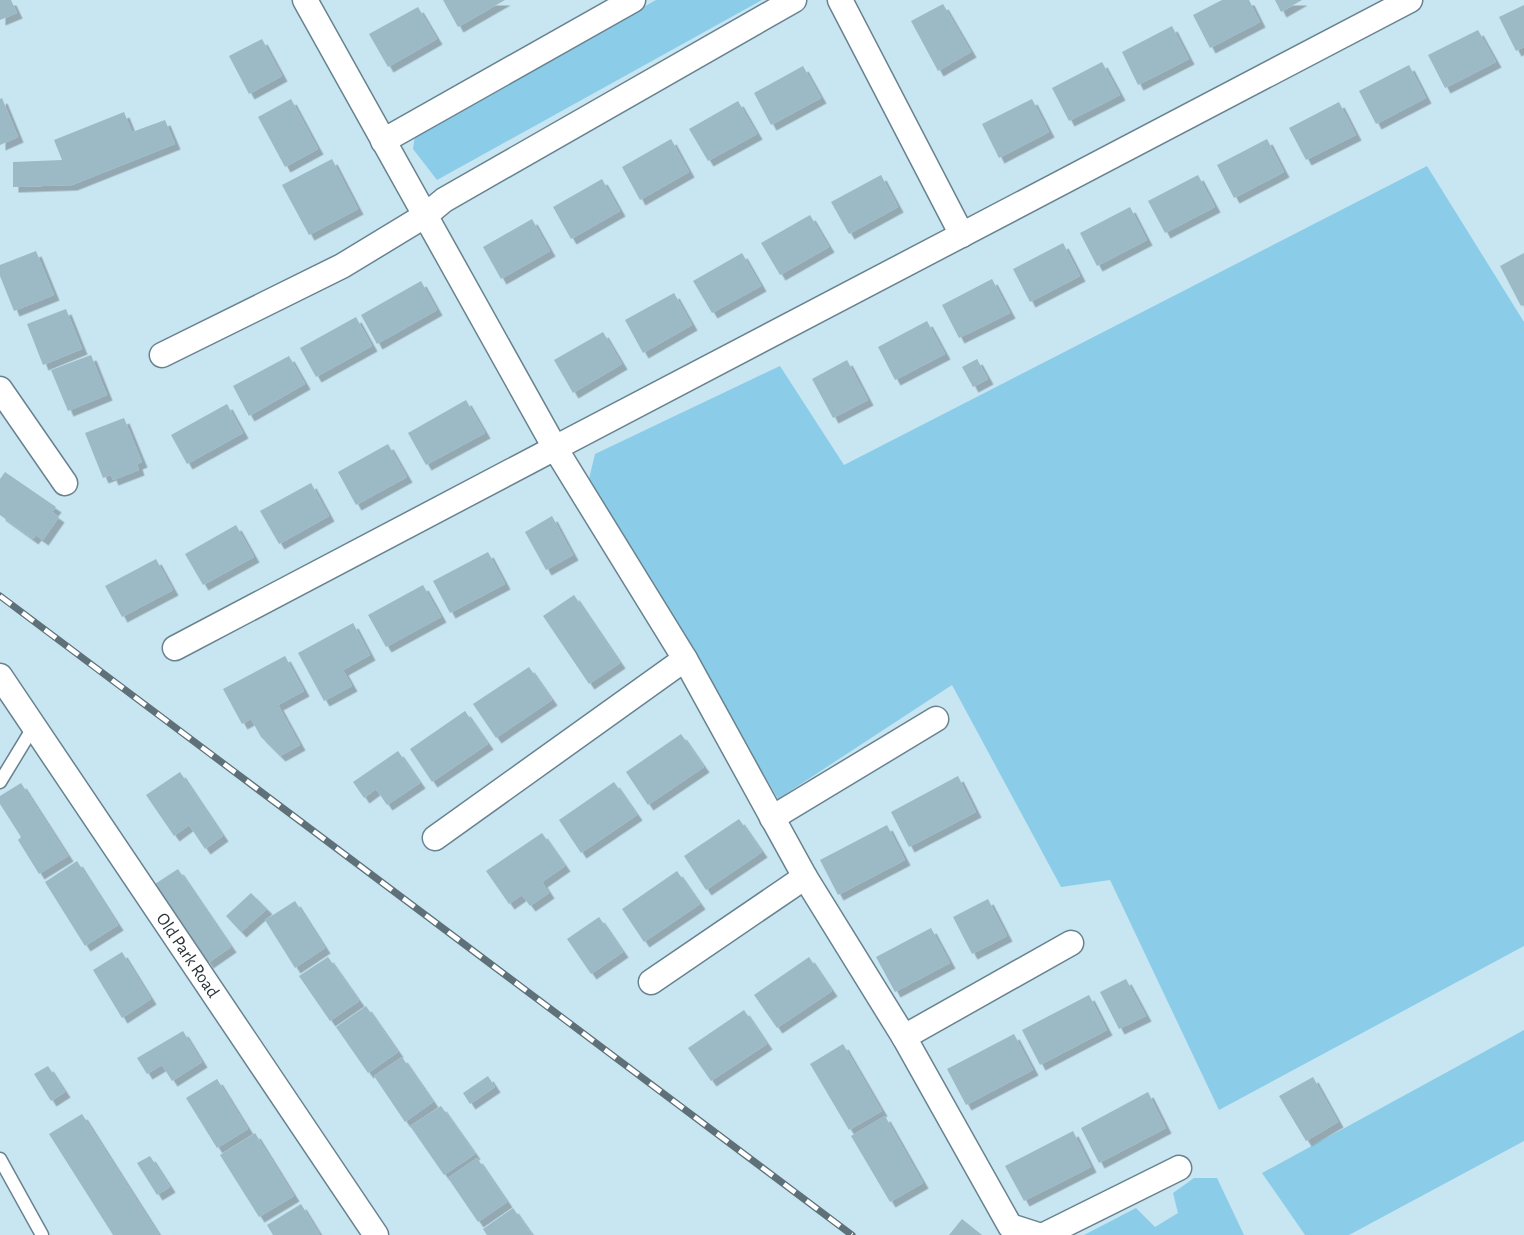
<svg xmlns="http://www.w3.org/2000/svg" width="1524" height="1235" font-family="'Alegreya Sans',sans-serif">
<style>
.green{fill:#8bcde8}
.building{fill:#9cb9c6;filter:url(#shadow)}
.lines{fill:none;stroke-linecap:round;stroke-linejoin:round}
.lane-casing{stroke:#68838f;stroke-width:15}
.street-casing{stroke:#68838f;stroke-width:27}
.lane{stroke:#fff;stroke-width:12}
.street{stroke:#fff;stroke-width:24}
.rail-casing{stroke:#5f7178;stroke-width:7}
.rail{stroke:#fff;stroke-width:4.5;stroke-dasharray:14;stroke-linecap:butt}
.labels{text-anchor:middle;stroke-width:4.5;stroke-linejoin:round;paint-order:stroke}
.street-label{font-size:18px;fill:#273237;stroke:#fff}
</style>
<defs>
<filter id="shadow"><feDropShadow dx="5.5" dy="5.5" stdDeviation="0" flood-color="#0004"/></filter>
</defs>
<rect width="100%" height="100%" fill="#c8e5f2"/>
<g class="green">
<path d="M 656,0 L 762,0 L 437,180 L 413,149 L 415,135 Z"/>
<path d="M 1427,166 L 1524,322 L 1524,946 L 1219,1110 L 1110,880 L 1061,887 L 952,685 L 778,799 L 589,479 L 595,454 L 780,366 L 844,465 Z"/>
<path d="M 1524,1030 L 1524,1141 L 1349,1235 L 1305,1235 L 1262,1173 Z"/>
<path d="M 1194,1178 L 1217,1178 L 1244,1235 L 1084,1235 L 1136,1208 L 1155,1227 L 1178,1213 L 1173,1193 Z"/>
</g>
<g class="building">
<path d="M 0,0 L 11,0 L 17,13 L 0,20 Z"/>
<path d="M 443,0 L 505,0 L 458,27 Z"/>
<path d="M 1222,0 L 1249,0 L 1260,22 L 1210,48 L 1193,15 Z"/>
<path d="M 1275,0 L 1302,0 L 1281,12 Z"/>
<path d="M 943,4 L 971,52 L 938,71 L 911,21 Z"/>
<path d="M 1524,5 L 1524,47 L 1516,51 L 1499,17 Z"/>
<path d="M 418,7 L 437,39 L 388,67 L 369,34 Z"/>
<path d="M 1172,26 L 1189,59 L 1138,85 L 1122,52 Z"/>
<path d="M 1478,30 L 1496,62 L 1445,88 L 1428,55 Z"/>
<path d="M 262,39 L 282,76 L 249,94 L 229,56 Z"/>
<path d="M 1102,62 L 1120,95 L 1069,121 L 1052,88 Z"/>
<path d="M 1409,65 L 1426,98 L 1376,124 L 1359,91 Z"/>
<path d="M 803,66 L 821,98 L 771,125 L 754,93 Z"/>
<path d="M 2,98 L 18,137 L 0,145 L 0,99 Z"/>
<path d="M 291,99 L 318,149 L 285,167 L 258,117 Z"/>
<path d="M 1032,99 L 1049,132 L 999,158 L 982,124 Z"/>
<path d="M 738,101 L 757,134 L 708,161 L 689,129 Z"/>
<path d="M 1339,102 L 1356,135 L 1306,160 L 1289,128 Z"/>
<path d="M 124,112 L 132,132 L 165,120 L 175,144 L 72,185 L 13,187 L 13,162 L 62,160 L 54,140 Z"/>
<path d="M 671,139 L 689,172 L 640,200 L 622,167 Z"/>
<path d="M 1267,139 L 1284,172 L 1234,198 L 1217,165 Z"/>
<path d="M 332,159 L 358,209 L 309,235 L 282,185 Z"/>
<path d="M 881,175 L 898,207 L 849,234 L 831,202 Z"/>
<path d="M 1198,175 L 1215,207 L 1165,233 L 1148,201 Z"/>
<path d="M 602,179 L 620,211 L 571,239 L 553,207 Z"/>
<path d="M 1130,207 L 1147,240 L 1097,266 L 1080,233 Z"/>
<path d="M 810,215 L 829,247 L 780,275 L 761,243 Z"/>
<path d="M 532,219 L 550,251 L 501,279 L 483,247 Z"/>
<path d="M 1063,243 L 1080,276 L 1030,302 L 1013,269 Z"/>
<path d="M 36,251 L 54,295 L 14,311 L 0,276 L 0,265 Z"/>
<path d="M 742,253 L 761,286 L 712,313 L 693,281 Z"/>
<path d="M 1524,253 L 1524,305 L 1521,306 L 1500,266 Z"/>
<path d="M 992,279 L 1010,313 L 959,338 L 942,305 Z"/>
<path d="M 421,281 L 437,310 L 377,344 L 361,315 Z"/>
<path d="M 674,293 L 692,325 L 643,353 L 625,320 Z"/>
<path d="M 66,309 L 82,349 L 43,365 L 27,324 Z"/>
<path d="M 356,317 L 372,346 L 316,377 L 300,348 Z"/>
<path d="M 927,321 L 945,354 L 895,380 L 878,347 Z"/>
<path d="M 603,332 L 622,364 L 573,393 L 554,360 Z"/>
<path d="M 91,355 L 107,395 L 68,411 L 51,370 Z"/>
<path d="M 289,356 L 305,384 L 249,416 L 233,386 Z"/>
<path d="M 977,359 L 988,379 L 973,387 L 962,367 Z"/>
<path d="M 847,360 L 868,400 L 833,418 L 812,379 Z"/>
<path d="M 466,400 L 485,433 L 426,465 L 408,433 Z"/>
<path d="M 227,404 L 243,433 L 187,464 L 171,435 Z"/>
<path d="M 124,418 L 142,462 L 137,464 L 139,470 L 113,480 L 111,475 L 103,478 L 85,433 Z"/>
<path d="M 388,444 L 407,477 L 356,505 L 338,472 Z"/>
<path d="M 5,472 L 56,507 L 52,512 L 59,517 L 43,540 L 36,535 L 33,539 L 0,515 L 0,479 Z"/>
<path d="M 311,483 L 329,516 L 279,544 L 260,511 Z"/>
<path d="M 552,516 L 573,555 L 546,570 L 525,532 Z"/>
<path d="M 236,525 L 254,557 L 203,585 L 185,554 Z"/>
<path d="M 488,552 L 505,584 L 450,613 L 433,581 Z"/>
<path d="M 156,559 L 173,590 L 122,617 L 105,586 Z"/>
<path d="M 423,585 L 441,617 L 386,647 L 368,615 Z"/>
<path d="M 574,595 L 620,663 L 589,684 L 543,616 Z"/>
<path d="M 353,623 L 370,655 L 343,670 L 352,686 L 324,701 L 298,653 Z"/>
<path d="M 285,656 L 304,691 L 278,705 L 300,745 L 280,756 L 261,737 L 251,719 L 242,724 L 223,689 Z"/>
<path d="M 529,667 L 552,700 L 496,738 L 473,704 Z"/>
<path d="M 465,711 L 488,744 L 432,782 L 410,749 Z"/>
<path d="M 681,734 L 704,767 L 648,805 L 626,772 Z"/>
<path d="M 398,751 L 420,783 L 387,805 L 376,789 L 364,798 L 353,782 Z"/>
<path d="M 180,772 L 223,836 L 205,849 L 189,825 L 174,836 L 146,795 Z"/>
<path d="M 958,776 L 976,812 L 909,847 L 891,812 Z"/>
<path d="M 614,782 L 637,815 L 581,853 L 559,820 Z"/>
<path d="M 21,783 L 68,856 L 39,874 L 18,840 L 21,837 L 0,804 L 0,796 Z"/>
<path d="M 739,819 L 762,852 L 706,890 L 684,856 Z"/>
<path d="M 887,825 L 905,860 L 838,895 L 820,860 Z"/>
<path d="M 542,833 L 565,866 L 542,882 L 549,893 L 530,906 L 522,895 L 509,904 L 486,871 Z"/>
<path d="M 77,861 L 118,925 L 85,946 L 45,882 Z"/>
<path d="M 178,869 L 231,947 L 208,963 L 155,884 Z"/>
<path d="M 677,871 L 700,904 L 644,942 L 622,909 Z"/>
<path d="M 251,893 L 267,909 L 241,932 L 226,916 Z"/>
<path d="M 988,899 L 1007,936 L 972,954 L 953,917 Z"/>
<path d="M 295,901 L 325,948 L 295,968 L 265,920 Z"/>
<path d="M 599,917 L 623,952 L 591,974 L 567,939 Z"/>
<path d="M 931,928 L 950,963 L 895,992 L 876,957 Z"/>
<path d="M 122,952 L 151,999 L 122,1018 L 93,970 Z"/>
<path d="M 328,957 L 359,1001 L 330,1021 L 299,976 Z"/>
<path d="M 809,957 L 832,991 L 777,1028 L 754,995 Z"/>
<path d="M 1126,979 L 1146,1016 L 1119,1029 L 1100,992 Z"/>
<path d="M 1089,995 L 1107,1030 L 1040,1065 L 1022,1030 Z"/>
<path d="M 366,1006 L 398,1052 L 368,1073 L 336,1027 Z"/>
<path d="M 744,1010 L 767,1044 L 711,1081 L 688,1048 Z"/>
<path d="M 183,1031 L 202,1062 L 172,1081 L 162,1065 L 147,1074 L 137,1058 Z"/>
<path d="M 1014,1034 L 1033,1070 L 966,1105 L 947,1069 Z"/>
<path d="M 843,1044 L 882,1111 L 849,1130 L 810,1064 Z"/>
<path d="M 402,1057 L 433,1102 L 405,1122 L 374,1076 Z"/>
<path d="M 48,1066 L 65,1092 L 51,1101 L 34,1074 Z"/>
<path d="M 488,1076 L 495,1087 L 470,1104 L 463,1093 Z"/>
<path d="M 1313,1077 L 1338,1122 L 1306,1141 L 1279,1096 Z"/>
<path d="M 217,1079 L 248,1129 L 217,1148 L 186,1098 Z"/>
<path d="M 1148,1092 L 1166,1128 L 1099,1163 L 1081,1128 Z"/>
<path d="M 441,1106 L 475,1154 L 444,1175 L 410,1126 Z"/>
<path d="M 82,1114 L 115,1166 L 159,1235 L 113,1235 L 49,1134 Z"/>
<path d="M 885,1116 L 923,1183 L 890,1202 L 851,1136 Z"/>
<path d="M 1073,1131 L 1091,1167 L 1024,1201 L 1005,1166 Z"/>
<path d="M 255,1133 L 294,1196 L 259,1217 L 220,1155 Z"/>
<path d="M 150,1156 L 170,1187 L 157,1195 L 137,1163 Z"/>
<path d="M 477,1158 L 507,1202 L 478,1222 L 448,1178 Z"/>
<path d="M 301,1204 L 320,1235 L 273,1235 L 267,1225 Z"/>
<path d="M 513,1208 L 532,1235 L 487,1235 L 483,1229 Z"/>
<path d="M 962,1219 L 982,1235 L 949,1235 Z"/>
</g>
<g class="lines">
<defs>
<g id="lane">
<path d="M 0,782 L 34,726"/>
<path d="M 0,1159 L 42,1235"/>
</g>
<g id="street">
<path d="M 305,0 L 555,448 L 1410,0"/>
<path d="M 840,0 L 962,235"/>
<path d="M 383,141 L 633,0"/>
<path d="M 162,355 L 342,266 L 426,215 L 444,200 L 794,0"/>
<path d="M 0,389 L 65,483"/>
<path d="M 175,648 L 555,448 L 685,659 L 805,877 L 904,1037 L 1010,1226 L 1038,1235"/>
<path d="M 0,676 L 376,1235"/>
<path d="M 772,818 L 936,719"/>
<path d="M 435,838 L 685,659"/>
<path d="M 651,982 L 805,877"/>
<path d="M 904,1037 L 1071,943"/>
<path d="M 1044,1235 L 1179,1168"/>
</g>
</defs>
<use href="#lane" class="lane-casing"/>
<use href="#street" class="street-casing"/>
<use href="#lane" class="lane"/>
<use href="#street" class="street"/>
<defs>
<path id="rail" d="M 0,596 L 852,1235"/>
</defs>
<use href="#rail" class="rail-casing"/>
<use href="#rail" class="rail"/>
</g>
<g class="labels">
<g class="street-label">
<text transform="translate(188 955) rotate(56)" y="6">Old Park Road</text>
</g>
</g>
</svg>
